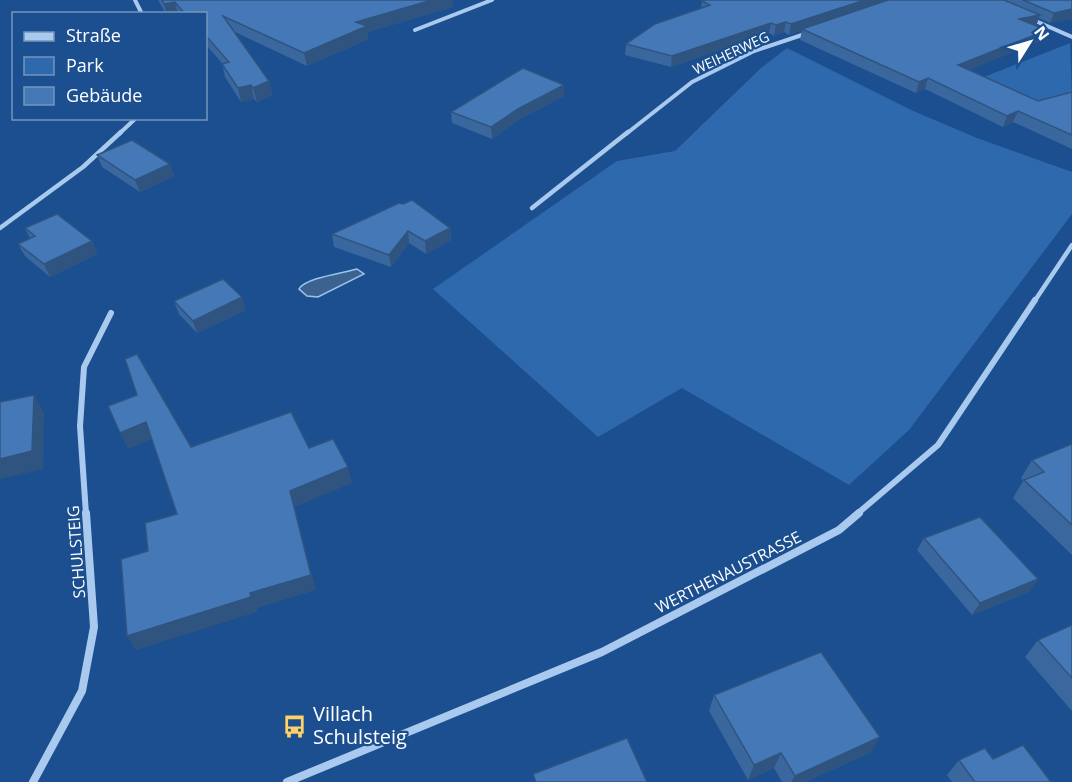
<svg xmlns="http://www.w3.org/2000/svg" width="1072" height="782" font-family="'Open Sans',sans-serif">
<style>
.green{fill:#2e69ad}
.water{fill:#3c6290;stroke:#9cc4f0;stroke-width:1.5}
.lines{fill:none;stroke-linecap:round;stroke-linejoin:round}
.street-far3{stroke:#a9c9ee;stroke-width:4}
.street-far2{stroke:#a9c9ee;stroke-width:4.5}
.street-far1{stroke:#a9c9ee;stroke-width:6}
.street{stroke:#a9c9ee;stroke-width:8}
.wall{fill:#3a679d}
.shaded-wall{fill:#305480}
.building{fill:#4478b7;stroke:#305480;stroke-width:1.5}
.labels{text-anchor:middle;stroke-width:4.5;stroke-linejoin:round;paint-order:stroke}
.far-street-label{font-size:14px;fill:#fff;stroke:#1b4f8f}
.street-label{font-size:16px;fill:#fff;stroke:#1b4f8f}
.near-poi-label{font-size:20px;fill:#fff;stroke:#1b4f8f;text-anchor:start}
</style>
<rect width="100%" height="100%" fill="#1b4f8f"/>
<g class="green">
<path d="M 1070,43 L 1072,99 L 1047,113 L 974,81 Z"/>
<path d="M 787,48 L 911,110 L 977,138 L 1072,172 L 1072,214 L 909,430 L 849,485 L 682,388 L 598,437 L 433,289 L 617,161 L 675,151 L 761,68 Z"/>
</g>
<path class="water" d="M 357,269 L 364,274 L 318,297 L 307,296 L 299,289 C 305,278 343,273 357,269 Z"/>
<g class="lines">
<g class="street-far3">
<path d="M 135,0 L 142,14"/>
<path d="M 1031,19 L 1072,37"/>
<path d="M 415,30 L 492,0"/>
<path d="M 119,134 L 136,118"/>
<path d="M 626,134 L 692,82 L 754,51 L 808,33"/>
</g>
<g class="street-far2">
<path d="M 532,208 L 628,132"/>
<path d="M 0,228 L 83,167 L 121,132"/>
<path d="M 1034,302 L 1072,245"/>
</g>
<g class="street-far1">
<path d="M 86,514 L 80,426 L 84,367 L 111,313"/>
<path d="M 857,514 L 938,445 L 1035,300"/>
</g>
<g class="street">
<path d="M 33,782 L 82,691 L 94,627 L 86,513"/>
<path d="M 287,782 L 602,652 L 839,530 L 859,513"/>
</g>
</g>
<g class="wall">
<path d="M 158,0 L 452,0 L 453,7 L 367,32 L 368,39 L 307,66 L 235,32 L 269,81 L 272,95 L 257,102 L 254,99 L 241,102 L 225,77 L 222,63 L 206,45 L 206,14 L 166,14 Z"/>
<path d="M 706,0 L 1072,0 L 1050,23 L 1039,18 L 1036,26 L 1047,30 L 1042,40 L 969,70 L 1038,101 L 1072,92 L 1072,149 L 1013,122 L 1003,127 L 925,89 L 916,93 L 800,40 L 802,30 L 789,35 L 784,32 L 774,36 L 769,33 L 671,67 L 625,55 L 626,44 L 701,8 L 702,1 Z"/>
<path d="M 564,96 L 518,120 L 492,139 L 452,123 L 451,112 Z"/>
<path d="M 97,155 L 170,164 L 174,176 L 140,192 L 102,167 Z"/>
<path d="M 25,228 L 92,241 L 97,254 L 50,277 L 25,256 L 18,244 L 30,238 Z"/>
<path d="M 450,228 L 451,240 L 426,254 L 409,243 L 391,267 L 334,247 L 332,234 Z"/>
<path d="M 174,301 L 246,310 L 197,333 L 179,314 Z"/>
<path d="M 1072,444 L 1072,555 L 1013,498 L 1023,481 L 1021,478 L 1032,460 Z"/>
<path d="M 924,538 L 1038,579 L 1030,591 L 972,615 L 917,550 Z"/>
<path d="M 1072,625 L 1072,711 L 1025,657 L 1038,640 Z"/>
<path d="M 714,695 L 871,752 L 805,782 L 782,782 L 774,768 L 748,780 L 709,711 Z"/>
<path d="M 993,759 L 1051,782 L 952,782 L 947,775 L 959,760 Z"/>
</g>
<g class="shaded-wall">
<path d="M 432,0 L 452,0 L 453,7 L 367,32 L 368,39 L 307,66 L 304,53 L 356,22 Z"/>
<path d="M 865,0 L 892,0 L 789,35 L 791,24 Z"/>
<path d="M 175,2 L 178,14 L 167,14 L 164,4 Z"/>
<path d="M 1072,9 L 1072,19 L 1050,23 L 1054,13 Z"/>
<path d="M 1040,15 L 1036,26 L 1019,19 Z"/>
<path d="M 786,22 L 784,32 L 774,36 L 776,25 Z"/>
<path d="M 771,23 L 769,33 L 671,67 L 672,56 Z"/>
<path d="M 1047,30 L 1042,40 L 955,76 L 958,65 Z"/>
<path d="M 928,78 L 925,89 L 916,93 L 919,82 Z"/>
<path d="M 269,81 L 272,95 L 257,102 L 253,88 Z"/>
<path d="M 251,85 L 254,99 L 241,102 L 238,88 Z"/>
<path d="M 564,85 L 564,96 L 518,120 L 492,139 L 491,127 L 518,109 Z"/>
<path d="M 1018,111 L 1013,122 L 1003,127 L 1007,116 Z"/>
<path d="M 170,164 L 174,176 L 140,192 L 135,180 Z"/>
<path d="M 450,228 L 451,240 L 426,254 L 425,241 Z"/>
<path d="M 408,231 L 409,243 L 391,267 L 389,255 Z"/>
<path d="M 92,241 L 97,254 L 50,277 L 44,264 Z"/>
<path d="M 242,297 L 246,310 L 197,333 L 193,321 Z"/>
<path d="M 34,395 L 44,413 L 43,469 L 0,479 L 0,459 Z"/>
<path d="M 146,422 L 154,438 L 128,449 L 120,433 Z"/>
<path d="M 348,467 L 352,483 L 295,507 L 316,590 L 257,608 L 257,612 L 136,650 L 127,636 L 290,491 Z"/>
<path d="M 1038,579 L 1030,591 L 972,615 L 980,603 Z"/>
<path d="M 880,737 L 871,752 L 805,782 L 791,782 L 795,776 Z"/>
<path d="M 781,753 L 774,768 L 748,780 L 754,765 Z"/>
</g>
<g class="building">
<path d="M 162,0 L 432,0 L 356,22 L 367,26 L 304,53 L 223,16 L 269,81 L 253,88 L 251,85 L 238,88 L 222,64 L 229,62 L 206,36 L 206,14 L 185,14 L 175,2 L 164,4 Z"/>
<path d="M 706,0 L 865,0 L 791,24 L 786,22 L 776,25 L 771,23 L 672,56 L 626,44 L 655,24 L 710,5 L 702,1 Z"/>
<path d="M 888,0 L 1004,0 L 1040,15 L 1019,19 L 1047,30 L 958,65 L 1038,101 L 1072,92 L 1072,135 L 1018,111 L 1007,116 L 928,78 L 919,82 L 802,29 Z"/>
<path d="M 1023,0 L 1072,0 L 1072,9 L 1054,13 Z"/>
<path d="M 523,68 L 564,85 L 518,109 L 491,127 L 451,112 Z"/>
<path d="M 132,140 L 170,164 L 135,180 L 97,155 Z"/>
<path d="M 412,200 L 450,228 L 425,241 L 408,231 L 389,255 L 332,234 L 399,203 L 403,204 Z"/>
<path d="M 57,214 L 92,241 L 44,264 L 18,244 L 35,236 L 25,228 Z"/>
<path d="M 223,279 L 242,297 L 193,321 L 174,301 Z"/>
<path d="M 137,354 L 191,447 L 291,412 L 309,448 L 333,439 L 348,467 L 290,491 L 311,575 L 250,593 L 251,597 L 127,636 L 121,559 L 148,551 L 145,523 L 177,514 L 146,422 L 120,433 L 108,406 L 137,395 L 125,359 Z"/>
<path d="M 34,395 L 32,451 L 0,459 L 0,402 Z"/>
<path d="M 1072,444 L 1072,525 L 1024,480 L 1044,472 L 1032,460 Z"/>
<path d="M 980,517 L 1038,579 L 980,603 L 924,538 Z"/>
<path d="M 1072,625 L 1072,678 L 1038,640 Z"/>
<path d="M 821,652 L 880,737 L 795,776 L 781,753 L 754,765 L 714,695 Z"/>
<path d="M 627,738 L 647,782 L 536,782 L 533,774 Z"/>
<path d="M 1023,745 L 1051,782 L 975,782 L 959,760 L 985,748 L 993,759 Z"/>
</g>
<defs>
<symbol id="bus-bare" viewBox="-9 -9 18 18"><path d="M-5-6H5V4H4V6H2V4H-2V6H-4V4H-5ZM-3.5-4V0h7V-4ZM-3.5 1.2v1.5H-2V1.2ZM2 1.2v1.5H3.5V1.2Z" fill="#ffd166" stroke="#1b4f8f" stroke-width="2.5" paint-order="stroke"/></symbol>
</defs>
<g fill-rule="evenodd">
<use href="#bus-bare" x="278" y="710" width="33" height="33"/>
</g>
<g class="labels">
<g class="far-street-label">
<text transform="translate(731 53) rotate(-25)" y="5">WEIHERWEG</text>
</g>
<g class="street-label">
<text transform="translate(76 552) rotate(-94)" y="6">SCHULSTEIG</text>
<text transform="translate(728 572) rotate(-27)" y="6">WERTHENAUSTRASSE</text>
</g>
<g class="near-poi-label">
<text x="313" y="721">Villach<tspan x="313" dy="23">Schulsteig</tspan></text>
</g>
</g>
<rect x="12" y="12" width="195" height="108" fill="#1b4f8f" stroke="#7695bc" stroke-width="1.5"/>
<rect x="24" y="32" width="30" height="9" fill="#a9c9ee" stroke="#7695bc" stroke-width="1.5"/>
<text x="66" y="42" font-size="18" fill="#ffffff">Straße</text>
<rect x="24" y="57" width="30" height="18" fill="#2e69ad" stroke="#7695bc" stroke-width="1.5"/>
<text x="66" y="72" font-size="18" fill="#ffffff">Park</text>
<rect x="24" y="87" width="30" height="18" fill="#4478b7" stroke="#7695bc" stroke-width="1.5"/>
<text x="66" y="102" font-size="18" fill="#ffffff">Gebäude</text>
<g transform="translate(1030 42) rotate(53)" stroke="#1b4f8f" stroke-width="4.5" paint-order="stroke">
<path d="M0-4.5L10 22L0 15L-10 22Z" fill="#ffffff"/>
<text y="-9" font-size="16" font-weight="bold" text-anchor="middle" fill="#ffffff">N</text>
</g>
</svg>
